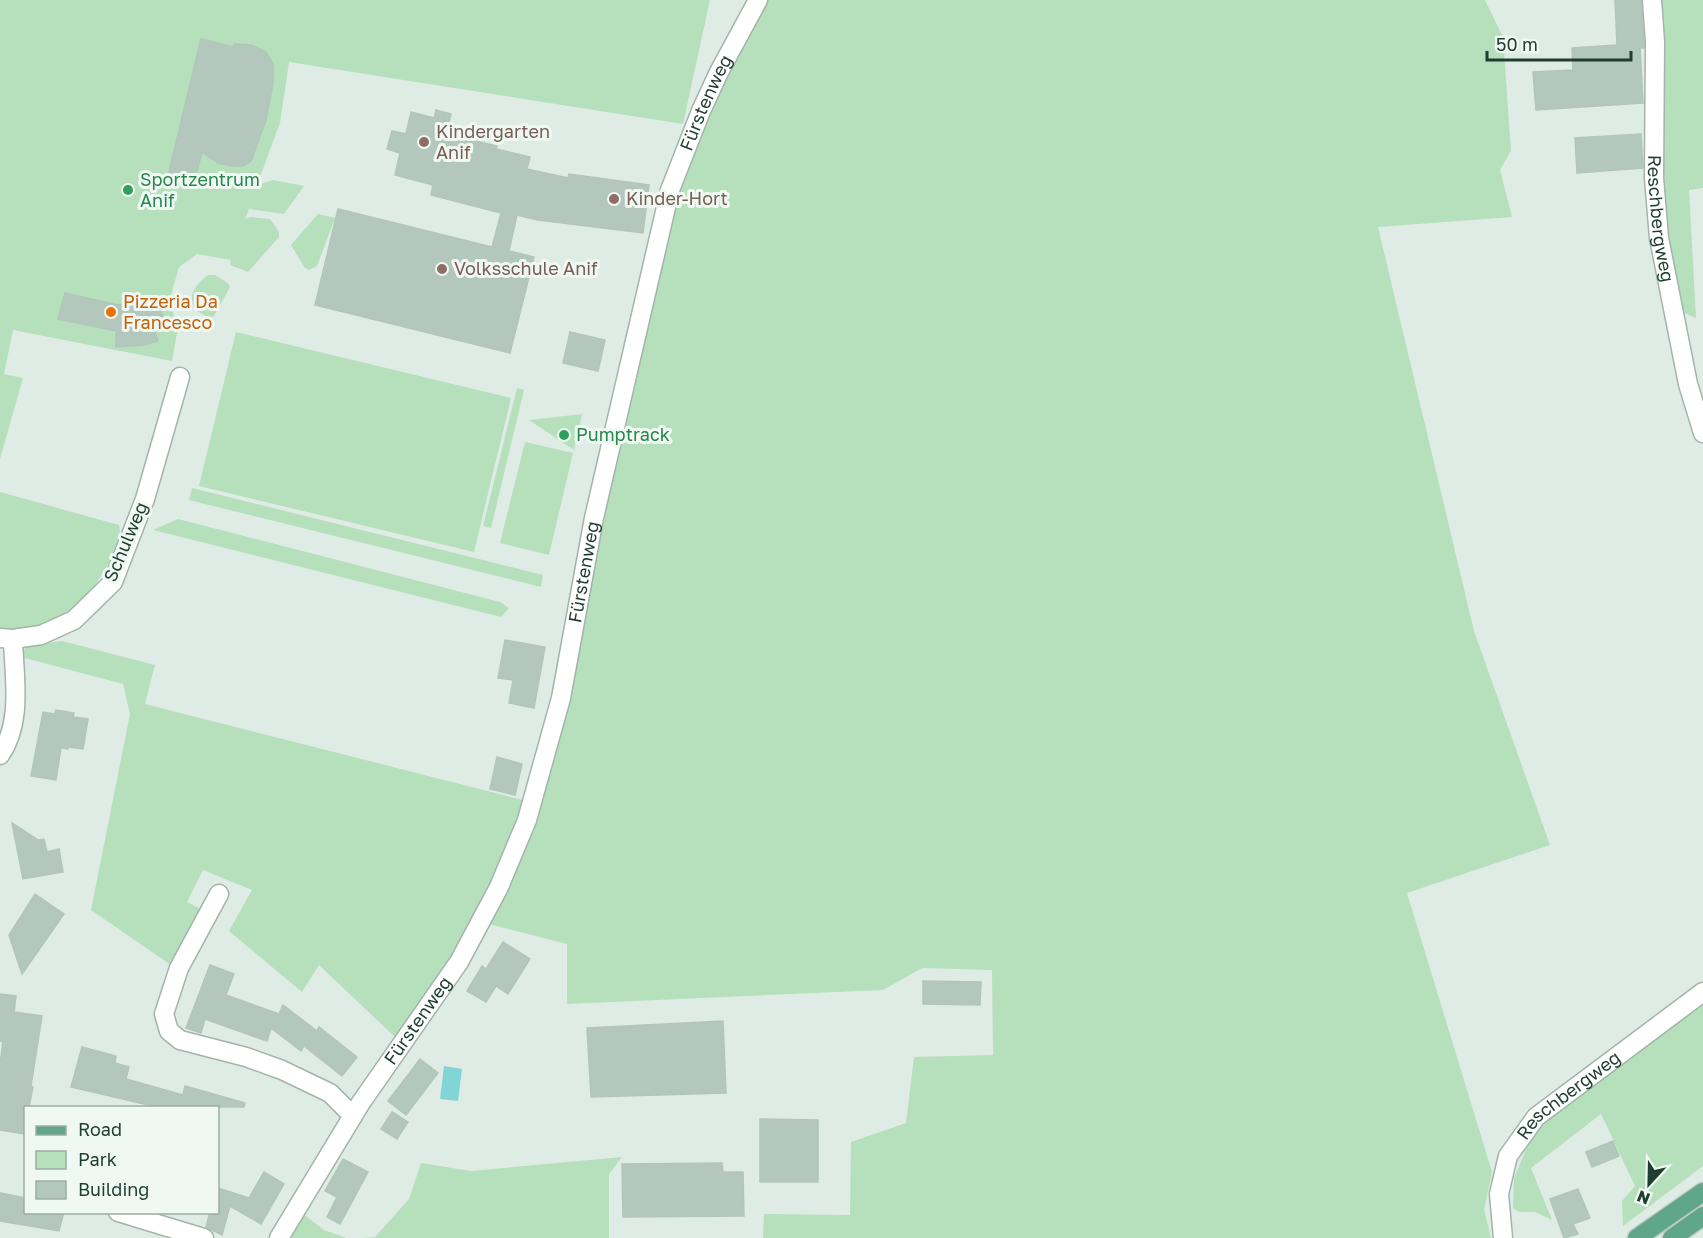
<svg xmlns="http://www.w3.org/2000/svg" width="1703" height="1238" font-family="'Golos Text',sans-serif">
<style>
.green{fill:#b6dfbb}
.water{fill:#82d5d6}
.building{fill:#b4c7bd;stroke:#b1c6bb;stroke-width:1.5}
.lines{fill:none;stroke-linecap:round;stroke-linejoin:round}
.minor-casing{stroke:#a2b4ab;stroke-width:21}
.major-casing{stroke:#c0c9c5;stroke-width:21}
.minor{stroke:#fff;stroke-width:18}
.major{stroke:#60a68a;stroke-width:18}
.education-dot{fill:#8d6e63;stroke:#f0f8f3;stroke-width:2}
.leisure-dot{fill:#2e9e5b;stroke:#f0f8f3;stroke-width:2}
.food-dot{fill:#e8710a;stroke:#f0f8f3;stroke-width:2}
.labels{text-anchor:middle;stroke-width:6;stroke-linejoin:round;paint-order:stroke}
.street-label{font-size:18px;fill:#1f3d31;stroke:#f0f8f3}
.education-label{font-size:18px;fill:#785e54;stroke:#f0f8f3;text-anchor:start}
.leisure-label{font-size:18px;fill:#27864d;stroke:#f0f8f3;text-anchor:start}
.food-label{font-size:18px;fill:#c56008;stroke:#f0f8f3;text-anchor:start}
</style>
<rect width="100%" height="100%" fill="#dfece5"/>
<g class="green">
<path d="M 0,0 L 710,0 L 683,124 L 289,62 L 280,123 L 257,185 L 273,180 L 304,186 L 284,214 L 249,209 L 245,219 L 250,217 L 270,219 L 279,232 L 279,237 L 248,272 L 230,265 L 231,260 L 197,254 L 179,267 L 169,302 L 178,327 L 172,361 L 13,330 L 4,374 L 23,378 L 0,459 Z"/>
<path d="M 765,0 L 1485,0 L 1503,37 L 1511,151 L 1500,170 L 1512,217 L 1378,227 L 1474,631 L 1550,845 L 1407,893 L 1492,1172 L 1484,1210 L 1491,1238 L 763,1238 L 764,1214 L 850,1215 L 851,1142 L 906,1123 L 914,1057 L 993,1055 L 992,970 L 922,968 L 883,990 L 567,1004 L 567,944 L 485,923 L 513,868 L 545,790 L 570,694 L 617,436 L 681,179 L 707,112 Z"/>
<path d="M 1659,0 L 1703,0 L 1703,188 L 1689,190 L 1696,318 L 1682,312 L 1663,206 Z"/>
<path d="M 318,214 L 335,218 L 317,266 L 309,270 L 305,268 L 291,245 Z"/>
<path d="M 208,275 L 215,275 L 229,284 L 230,287 L 214,316 L 210,318 C 205,315 199,313 196,310 C 184,298 198,282 208,275 Z"/>
<path d="M 236,332 L 511,398 L 474,552 L 199,486 Z"/>
<path d="M 517,388 L 524,390 L 491,528 L 483,526 Z"/>
<path d="M 582,414 L 574,450 L 529,420 Z"/>
<path d="M 525,442 L 573,453 L 549,555 L 500,543 Z"/>
<path d="M 192,488 L 543,575 L 541,587 L 189,500 Z"/>
<path d="M 0,492 L 119,525 L 121,539 L 112,559 L 88,596 L 53,622 L 11,632 L 0,631 Z"/>
<path d="M 178,519 L 500,602 L 509,608 L 501,617 L 153,530 Z"/>
<path d="M 62,641 L 155,665 L 145,704 L 527,801 L 498,868 L 455,950 L 397,1039 L 319,965 L 302,992 L 229,931 L 252,890 L 203,870 L 187,902 L 201,909 L 171,965 L 91,910 L 130,714 L 123,684 L 21,657 L 26,646 Z"/>
<path d="M 1703,1001 L 1703,1166 L 1623,1226 L 1622,1201 L 1635,1186 L 1601,1114 L 1531,1168 L 1552,1220 L 1535,1212 L 1519,1212 L 1513,1208 L 1514,1178 L 1531,1138 L 1562,1105 Z"/>
<path d="M 622,1157 L 609,1174 L 609,1238 L 362,1238 L 375,1237 L 409,1199 L 421,1163 L 471,1171 Z"/>
<path d="M 302,1213 L 324,1230 L 346,1238 L 288,1238 Z"/>
</g>
<path class="water" d="M 444,1066 L 462,1069 L 458,1101 L 440,1099 Z"/>
<g class="building">
<path d="M 1615,0 L 1641,0 L 1644,42 L 1644,48 L 1640,48 L 1643,103 L 1536,110 L 1533,72 L 1573,70 L 1572,48 L 1617,45 Z"/>
<path d="M 201,39 L 233,47 L 235,44 L 251,45 L 266,52 L 273,64 L 273,83 L 266,120 L 251,161 L 243,166 L 231,166 L 218,163 L 202,152 L 194,183 L 168,176 Z"/>
<path d="M 436,110 L 451,114 L 446,134 L 497,146 L 496,149 L 530,157 L 527,169 L 568,178 L 569,174 L 649,185 L 643,233 L 538,220 L 517,215 L 509,251 L 534,257 L 510,353 L 315,305 L 338,209 L 492,247 L 501,213 L 431,195 L 433,185 L 395,175 L 400,153 L 387,149 L 392,131 L 406,134 L 411,112 L 434,118 Z"/>
<path d="M 1641,134 L 1643,168 L 1577,173 L 1575,138 Z"/>
<path d="M 65,293 L 117,305 L 137,302 L 154,296 L 165,321 L 153,326 L 158,341 L 144,345 L 116,347 L 116,331 L 58,319 Z"/>
<path d="M 570,332 L 605,340 L 598,371 L 563,363 Z"/>
<path d="M 505,640 L 545,647 L 534,708 L 509,703 L 513,680 L 498,678 Z"/>
<path d="M 56,710 L 74,713 L 73,717 L 88,719 L 83,749 L 68,747 L 68,749 L 61,748 L 56,780 L 31,776 L 43,712 L 55,714 Z"/>
<path d="M 497,757 L 522,764 L 515,795 L 490,789 Z"/>
<path d="M 12,823 L 38,840 L 44,839 L 47,852 L 59,849 L 63,872 L 23,879 Z"/>
<path d="M 35,894 L 64,914 L 22,974 L 9,935 Z"/>
<path d="M 503,942 L 530,959 L 508,994 L 496,986 L 486,1002 L 467,991 L 482,966 L 486,969 Z"/>
<path d="M 210,965 L 234,974 L 226,995 L 279,1014 L 283,1005 L 317,1031 L 319,1027 L 357,1057 L 342,1076 L 304,1046 L 301,1051 L 271,1028 L 267,1041 L 205,1019 L 201,1033 L 186,1028 Z"/>
<path d="M 923,981 L 981,982 L 980,1005 L 923,1004 Z"/>
<path d="M 0,994 L 16,996 L 14,1012 L 42,1016 L 31,1086 L 33,1087 L 29,1107 L 26,1107 L 24,1134 L 0,1130 L 0,1064 L 3,1042 L 0,1041 Z"/>
<path d="M 723,1021 L 726,1093 L 591,1097 L 587,1028 Z"/>
<path d="M 82,1047 L 116,1056 L 115,1063 L 129,1067 L 126,1079 L 183,1095 L 185,1086 L 245,1103 L 244,1107 L 157,1107 L 71,1087 Z"/>
<path d="M 420,1059 L 438,1073 L 406,1115 L 388,1101 Z"/>
<path d="M 392,1112 L 408,1122 L 397,1139 L 381,1129 Z"/>
<path d="M 760,1119 L 818,1120 L 818,1182 L 760,1182 Z"/>
<path d="M 1613,1141 L 1619,1156 L 1592,1167 L 1586,1152 Z"/>
<path d="M 343,1159 L 368,1172 L 340,1224 L 327,1217 L 337,1197 L 325,1191 Z"/>
<path d="M 722,1163 L 723,1172 L 743,1172 L 744,1216 L 623,1217 L 622,1164 Z"/>
<path d="M 264,1172 L 284,1184 L 261,1224 L 230,1206 L 222,1235 L 206,1227 L 210,1212 L 218,1212 L 218,1188 L 249,1198 Z"/>
<path d="M 1578,1189 L 1590,1218 L 1573,1224 L 1578,1234 L 1564,1238 L 1550,1199 Z"/>
<path d="M 0,1193 L 26,1198 L 26,1212 L 64,1212 L 59,1231 L 0,1221 Z"/>
</g>
<g class="lines">
<defs>
<g id="minor">
<path id="s1" d="M 1652,0 L 1655,42 L 1654,178 L 1659,238 L 1688,384 L 1703,433"/>
<path d="M 0,638 L 13,639 L 41,635 L 74,620 L 113,582 L 145,499 L 180,377"/>
<path d="M 0,755 C 23,722 14,677 13,639"/>
<path d="M 219,894 L 179,968 L 164,1014 L 169,1031 L 180,1040 L 246,1057 L 282,1070 L 330,1093 L 353,1116"/>
<path d="M 118,1212 L 204,1238"/>
<path id="s2" d="M 279,1238 L 360,1104 L 459,962 L 499,887 L 527,820 L 561,698 L 594,518 L 670,190 L 701,111 L 719,72 L 758,0"/>
<path id="s3" d="M 1503,1238 L 1499,1194 L 1508,1156 L 1536,1117 L 1703,992"/>
</g>
<g id="major">
<path d="M 1637,1238 L 1703,1192"/>
<path d="M 1672,1238 L 1703,1216"/>
</g>
</defs>
<use href="#minor" class="minor-casing"/>
<use href="#major" class="major-casing"/>
<use href="#minor" class="minor"/>
<use href="#major" class="major"/>
</g>
<g class="education-dot">
<circle cx="424" cy="142" r="6"/>
<circle cx="614" cy="199" r="6"/>
<circle cx="442" cy="269" r="6"/>
</g>
<g class="leisure-dot">
<circle cx="128" cy="190" r="6"/>
<circle cx="564" cy="435" r="6"/>
</g>
<circle class="food-dot" cx="111" cy="312" r="6"/>
<g class="labels">
<g class="street-label">
<text dy="6" stroke="none"><textPath href="#s2" startOffset="1228">Fürstenweg</textPath></text>
<text dy="6" stroke="none"><textPath href="#s1" startOffset="219">Reschbergweg</textPath></text>
<text transform="translate(126 542) rotate(-67)" y="6">Schulweg</text>
<text dy="6" stroke="none"><textPath href="#s2" startOffset="742">Fürstenweg</textPath></text>
<text dy="6" stroke="none"><textPath href="#s2" startOffset="258">Fürstenweg</textPath></text>
<text dy="6" stroke="none"><textPath href="#s3" startOffset="170">Reschbergweg</textPath></text>
</g>
<g class="education-label">
<text x="436" y="138">Kindergarten<tspan x="436" dy="21">Anif</tspan></text>
<text x="626" y="205">Kinder-Hort</text>
<text x="454" y="275">Volksschule Anif</text>
</g>
<g class="leisure-label">
<text x="140" y="186">Sportzentrum<tspan x="140" dy="21">Anif</tspan></text>
<text x="576" y="441">Pumptrack</text>
</g>
<g class="food-label">
<text x="123" y="308">Pizzeria Da<tspan x="123" dy="21">Francesco</tspan></text>
</g>
</g>
<rect x="24" y="1106" width="195" height="108" fill="#f0f8f3" stroke="#9cada5" stroke-width="1.5"/>
<rect x="36" y="1126" width="30" height="9" fill="#60a68a" stroke="#9cada5" stroke-width="1.5"/>
<text x="78" y="1136" font-size="18" fill="#1f3d31">Road</text>
<rect x="36" y="1151" width="30" height="18" fill="#b6dfbb" stroke="#9cada5" stroke-width="1.5"/>
<text x="78" y="1166" font-size="18" fill="#1f3d31">Park</text>
<rect x="36" y="1181" width="30" height="18" fill="#b4c7bd" stroke="#9cada5" stroke-width="1.5"/>
<text x="78" y="1196" font-size="18" fill="#1f3d31">Building</text>
<g transform="translate(1649 1184) rotate(202)" stroke="#f0f8f3" stroke-width="4.5" paint-order="stroke">
<path d="M0-4.5L10 22L0 15L-10 22Z" fill="#1f3d31"/>
<text y="-9" font-size="16" font-weight="bold" text-anchor="middle" fill="#1f3d31">N</text>
</g>
<path d="M1487 51v9h144v-9" fill="none" stroke="#1f3d31" stroke-width="3"/>
<text x="1496" y="51" font-size="18" fill="#1f3d31" stroke="#f0f8f3" stroke-width="4.5" paint-order="stroke">50 m</text>
</svg>
